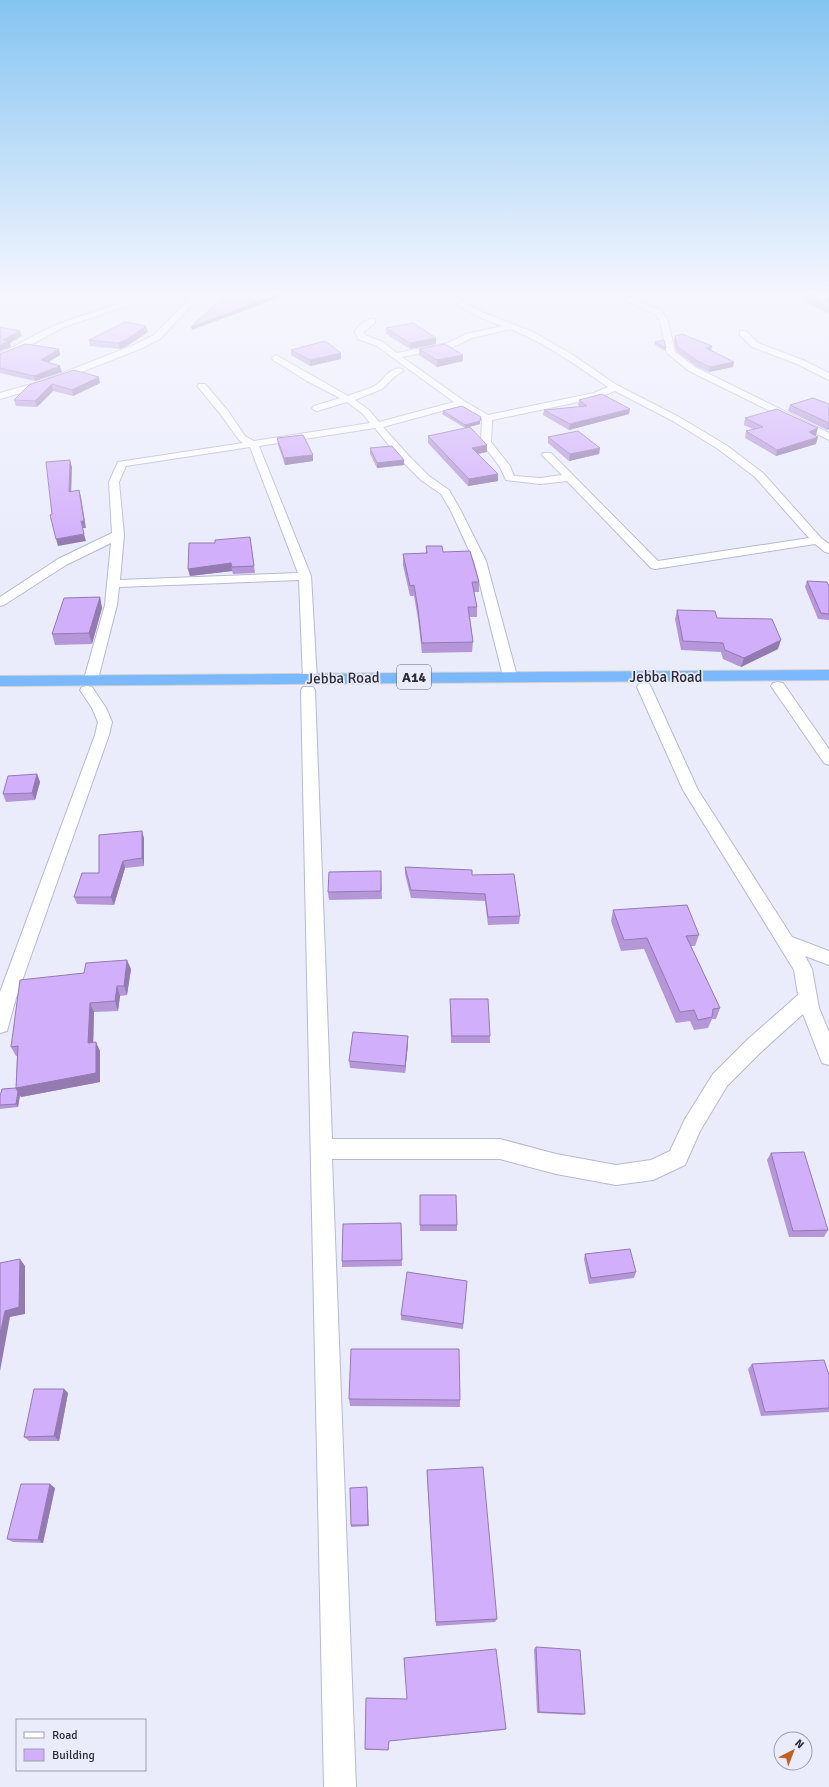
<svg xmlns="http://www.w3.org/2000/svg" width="829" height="1787" font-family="Signika,sans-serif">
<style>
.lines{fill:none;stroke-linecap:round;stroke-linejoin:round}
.minor-casing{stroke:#b6bad2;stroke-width:2}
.trunk-casing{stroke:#d0d1d3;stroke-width:2}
.minor{fill:#fff;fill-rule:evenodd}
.trunk{fill:#7bb8fe;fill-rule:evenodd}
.wall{fill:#b596d8}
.shaded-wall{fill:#937ab0}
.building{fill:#d2affb;stroke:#937ab0}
.labels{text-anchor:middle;stroke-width:3.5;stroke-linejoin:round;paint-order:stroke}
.shield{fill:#eaecfc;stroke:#646671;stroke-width:1}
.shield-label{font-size:14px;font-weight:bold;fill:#2b2c36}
.street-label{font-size:15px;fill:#2b2c36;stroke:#eaecfc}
</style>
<rect width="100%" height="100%" fill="#eaecfc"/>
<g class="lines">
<defs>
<g id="minor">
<path d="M 134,295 L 143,295 L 126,306 L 64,327 L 21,350 L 0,359 L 0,353 C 20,345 38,332 59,324 C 84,313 111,310 134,295 Z"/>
<path d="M 193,295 L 201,295 L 160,339 L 140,349 L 48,385 L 0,399 L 0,393 L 42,381 L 134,345 L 154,335 Z"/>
<path d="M 449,295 L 457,295 L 465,303 L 482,312 L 533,332 L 573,355 L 615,384 L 679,417 L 726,445 L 763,473 L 821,538 L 829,544 L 829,553 L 825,552 L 815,544 L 655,569 L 651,568 L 567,481 L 540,484 L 506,480 L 500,467 L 481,442 L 482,419 L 460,406 L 383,427 L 408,455 L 429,476 L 449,490 L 461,511 L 486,561 L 517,676 L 515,679 L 505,679 L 503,676 L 474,561 L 451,511 L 441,494 L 421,480 L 400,459 L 375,428 L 259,446 L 311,576 L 317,679 L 315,682 L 305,682 L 303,679 L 299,580 L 119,587 L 117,605 L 98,679 L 96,682 L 86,682 L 84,679 L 105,605 L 111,543 L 66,565 L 4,605 L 0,606 L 0,597 L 58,559 L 112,533 L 109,482 L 118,462 L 243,443 L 239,440 L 221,415 L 199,388 L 197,386 L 199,384 L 205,384 L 228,411 L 245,436 L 254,441 L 370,423 L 363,414 L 347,402 L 317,411 L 314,410 L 312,408 L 314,406 L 340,398 L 307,381 L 273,360 L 272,358 L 276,355 L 348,396 C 357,392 368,390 376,385 C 384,380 390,366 402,369 L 403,371 L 394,377 L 382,389 L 355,400 L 369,410 L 379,422 L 454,402 L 377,346 L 358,339 L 355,332 C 358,325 367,318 375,319 L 375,323 L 363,332 L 365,335 L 383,342 L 397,353 L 448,343 L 466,334 L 502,326 C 482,318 462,312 449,295 ZM 510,329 C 546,343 577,366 608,387 L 594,393 L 488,415 L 464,401 L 402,357 L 453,347 L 472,338 ZM 615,391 L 673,421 L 718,449 L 755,477 L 809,538 L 658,561 L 551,453 L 543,453 L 542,455 L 562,475 L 540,478 L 514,476 L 510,466 L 491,442 L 492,420 L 597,398 ZM 250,447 L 298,573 L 120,580 L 124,535 L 119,482 L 126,466 Z"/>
<path d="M 613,295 L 623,295 L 661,310 L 668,321 L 675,352 L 695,367 L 829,433 L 829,440 L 689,371 L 667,353 L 660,321 L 655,314 Z"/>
<path d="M 740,331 L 746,331 L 758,343 L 803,360 L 829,373 L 829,380 L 797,364 L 752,347 L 740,335 Z"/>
<path d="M 778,682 L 783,683 L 829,749 L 829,765 L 824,763 L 771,686 L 773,683 Z"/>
<path d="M 644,683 L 649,684 L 651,687 L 698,790 L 792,937 L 829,951 L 829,965 L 805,956 L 812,969 L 819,1008 L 829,1032 L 829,1065 L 822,1063 L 803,1014 L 761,1052 L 727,1086 L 700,1131 L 685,1165 L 653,1180 L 616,1185 L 556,1174 L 500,1159 L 332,1159 L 356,1787 L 324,1787 L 301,690 L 303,687 L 313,687 L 315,690 L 332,1139 L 500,1139 L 556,1154 L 616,1165 L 651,1160 L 670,1151 L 685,1119 L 713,1074 L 747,1040 L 798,995 L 794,970 L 683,790 L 637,687 L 639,684 Z"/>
<path d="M 87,686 L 92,687 L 106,708 L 112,722 L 109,735 L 16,998 L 7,1031 L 0,1033 L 0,992 L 95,735 L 98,722 L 92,708 L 80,690 L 82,687 Z"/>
</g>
<path id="trunk" d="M 829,670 L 829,680 L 0,686 L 0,676 Z"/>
</defs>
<use href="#minor" class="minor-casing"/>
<use href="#trunk" class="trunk-casing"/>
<use href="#minor" class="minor"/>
<use href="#trunk" class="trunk"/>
</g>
<g class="wall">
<path d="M 808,295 L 821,295 L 821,297 L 812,299 L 815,300 L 829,298 L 829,314 L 806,302 Z"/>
<path d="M 386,328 L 436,338 L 436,344 L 410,349 L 386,334 Z"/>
<path d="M 148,332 L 127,346 L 120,349 L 90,346 L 89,340 Z"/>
<path d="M 675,336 L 711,350 L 734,362 L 733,367 L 709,372 L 696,366 L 676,351 L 674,341 Z"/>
<path d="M 655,342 L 666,348 L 665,351 L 655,345 Z"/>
<path d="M 59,349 L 60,355 L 48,362 L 62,372 L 35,381 L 0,373 L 0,354 Z"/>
<path d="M 419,349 L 463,361 L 437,367 L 419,355 Z"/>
<path d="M 291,350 L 341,359 L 310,366 L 291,355 Z"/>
<path d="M 74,370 L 100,383 L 73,396 L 53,391 L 37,407 L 16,406 L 14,400 Z"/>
<path d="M 579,400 L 629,414 L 569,430 L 543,415 L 544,410 L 580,407 L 578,405 Z"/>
<path d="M 829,404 L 829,429 L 827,430 L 788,411 L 790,405 Z"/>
<path d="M 443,411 L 480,424 L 465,428 L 442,414 Z"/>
<path d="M 745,418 L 816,435 L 815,435 L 816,444 L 776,456 L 745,438 L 746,431 L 753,429 L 744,425 Z"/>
<path d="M 428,436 L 487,452 L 478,454 L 498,481 L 468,486 L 428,443 Z"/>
<path d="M 548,437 L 600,448 L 599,454 L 569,461 L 548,443 Z"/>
<path d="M 277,438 L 313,455 L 313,461 L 285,465 L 278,445 Z"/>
<path d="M 370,448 L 404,465 L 377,468 L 370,454 Z"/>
<path d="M 250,537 L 255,573 L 233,574 L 232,571 L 190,576 L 188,569 L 215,543 Z"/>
<path d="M 426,546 L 443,552 L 479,582 L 479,592 L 474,592 L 477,607 L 477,617 L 470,617 L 473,642 L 472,652 L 422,653 L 418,619 L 414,596 L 410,596 L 403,565 L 403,554 L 426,553 Z"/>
<path d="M 807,581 L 829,586 L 829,620 L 818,619 L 805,587 Z"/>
<path d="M 100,597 L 102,608 L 92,644 L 55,645 L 52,634 Z"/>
<path d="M 677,610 L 717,618 L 778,649 L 741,667 L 723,659 L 721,652 L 681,650 L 675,619 Z"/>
<path d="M 37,774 L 40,782 L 35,800 L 6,802 L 3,794 Z"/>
<path d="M 144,838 L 144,866 L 125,868 L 114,905 L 77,904 L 74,897 L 99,873 Z"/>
<path d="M 405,867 L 472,875 L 520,916 L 519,924 L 488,925 L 485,901 L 411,898 L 405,874 Z"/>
<path d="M 381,871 L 382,899 L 329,900 L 328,892 Z"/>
<path d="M 613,910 L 699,935 L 695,946 L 691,946 L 720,1008 L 716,1019 L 712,1019 L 708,1028 L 694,1030 L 690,1021 L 676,1023 L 644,949 L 621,951 L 611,921 Z"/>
<path d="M 131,969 L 127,995 L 120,996 L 118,1011 L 94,1012 L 93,1042 L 100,1051 L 100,1082 L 21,1097 L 20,1095 L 18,1107 L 0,1109 L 0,1105 L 16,1088 L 17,1056 L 16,1056 L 11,1047 Z"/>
<path d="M 450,999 L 490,1036 L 490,1043 L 451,1043 L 450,1006 Z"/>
<path d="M 408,1036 L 408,1044 L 405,1073 L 350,1068 L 349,1061 Z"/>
<path d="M 771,1153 L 828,1230 L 824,1237 L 789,1237 L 767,1160 Z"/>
<path d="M 420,1195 L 457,1225 L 457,1231 L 420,1231 Z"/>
<path d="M 401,1223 L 402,1266 L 342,1267 L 342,1261 Z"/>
<path d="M 585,1254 L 636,1272 L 634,1278 L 589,1284 L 584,1259 Z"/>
<path d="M 467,1281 L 463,1329 L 401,1320 L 401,1315 Z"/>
<path d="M 752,1364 L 829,1375 L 829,1412 L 761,1416 L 748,1369 Z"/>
<path d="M 64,1389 L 68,1393 L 59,1441 L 29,1441 L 24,1437 Z"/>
<path d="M 349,1399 L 460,1400 L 460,1407 L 350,1406 Z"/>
<path d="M 427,1470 L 497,1619 L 495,1622 L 436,1626 L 427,1476 Z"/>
<path d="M 367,1487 L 369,1526 L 351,1527 L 351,1525 Z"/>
<path d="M 55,1488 L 43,1543 L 13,1542 L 7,1539 Z"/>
<path d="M 536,1647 L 585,1714 L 582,1715 L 537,1713 L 534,1649 Z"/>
<path d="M 366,1698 L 506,1729 L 504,1730 L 389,1741 L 389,1750 L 366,1750 L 365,1749 Z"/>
</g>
<g class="shaded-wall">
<path d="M 276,295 L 286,295 L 192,330 L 191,327 Z"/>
<path d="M 811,295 L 821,295 L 821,297 L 812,299 L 810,298 Z"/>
<path d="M 146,326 L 148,332 L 127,346 L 120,349 L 118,343 Z"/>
<path d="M 20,331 L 22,336 L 10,343 L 11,347 L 0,351 L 0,345 L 3,340 Z"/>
<path d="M 436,338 L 436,344 L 410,349 L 410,343 Z"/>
<path d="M 712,346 L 711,351 L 706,348 Z"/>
<path d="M 59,349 L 60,355 L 42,366 L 41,360 Z"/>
<path d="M 341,353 L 341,359 L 310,366 L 310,360 Z"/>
<path d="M 463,355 L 463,361 L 437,367 L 437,360 Z"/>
<path d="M 734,362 L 733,367 L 709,372 L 710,367 Z"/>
<path d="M 60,366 L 62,372 L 35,381 L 34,376 Z"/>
<path d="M 99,377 L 100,383 L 73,396 L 72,390 Z"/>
<path d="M 52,384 L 53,391 L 37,407 L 35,401 Z"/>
<path d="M 630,409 L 629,414 L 569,430 L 570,424 Z"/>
<path d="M 480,421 L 480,424 L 465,428 L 465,425 Z"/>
<path d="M 829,423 L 829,429 L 827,430 L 829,424 Z"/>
<path d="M 818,428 L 816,435 L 807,439 L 809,432 Z"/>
<path d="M 818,437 L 816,444 L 776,456 L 777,450 Z"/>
<path d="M 487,445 L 487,452 L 472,455 L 472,448 Z"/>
<path d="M 600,448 L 599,454 L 569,461 L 570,454 Z"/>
<path d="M 313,455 L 313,461 L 285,465 L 284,458 Z"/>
<path d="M 70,460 L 72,467 L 71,498 L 69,492 Z"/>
<path d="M 404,460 L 404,465 L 377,468 L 377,463 Z"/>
<path d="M 498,474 L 498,481 L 468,486 L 469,479 Z"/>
<path d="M 79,490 L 81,497 L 86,528 L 83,528 L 81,521 Z"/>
<path d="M 84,534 L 86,541 L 58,546 L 56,539 Z"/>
<path d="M 231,563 L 232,571 L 190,576 L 188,569 Z"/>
<path d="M 100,597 L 102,608 L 92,644 L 89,633 Z"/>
<path d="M 781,640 L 778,649 L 741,667 L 744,658 Z"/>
<path d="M 37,774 L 40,782 L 35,800 L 32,793 Z"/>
<path d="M 142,831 L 144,838 L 144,866 L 142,858 Z"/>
<path d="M 123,861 L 125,868 L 114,905 L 111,897 Z"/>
<path d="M 127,960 L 131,969 L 127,995 L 124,986 Z"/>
<path d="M 117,986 L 120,996 L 118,1011 L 115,1001 Z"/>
<path d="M 90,1003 L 94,1012 L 93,1052 L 88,1043 Z"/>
<path d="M 408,1036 L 408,1044 L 405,1073 L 405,1066 Z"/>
<path d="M 96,1042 L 100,1051 L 100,1082 L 21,1097 L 20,1095 L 18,1107 L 16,1104 L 16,1088 Z"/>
<path d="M 20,1259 L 25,1266 L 25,1314 L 10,1317 L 0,1371 L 0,1334 L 5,1311 Z"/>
<path d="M 64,1389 L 68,1393 L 59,1441 L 54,1436 Z"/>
<path d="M 50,1484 L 55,1488 L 43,1543 L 38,1540 Z"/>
</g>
<g class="building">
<path d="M 225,295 L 276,295 L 191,327 Z"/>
<path d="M 808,295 L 811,295 L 810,297 L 815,300 L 829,298 L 829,308 L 807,297 Z"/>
<path d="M 125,322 L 146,326 L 126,340 L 118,343 L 89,340 Z"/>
<path d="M 413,323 L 436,338 L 410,343 L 386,328 Z"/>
<path d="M 0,327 L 20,331 L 3,340 L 9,341 L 0,345 Z"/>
<path d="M 682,334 L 712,346 L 706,348 L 734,362 L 710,367 L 697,361 L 677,346 L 675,336 Z"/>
<path d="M 664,340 L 666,348 L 655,342 Z"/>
<path d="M 325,341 L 341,353 L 310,360 L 291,350 Z"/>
<path d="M 25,344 L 59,349 L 41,360 L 60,366 L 34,376 L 0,368 L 0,354 Z"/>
<path d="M 445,344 L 463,355 L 437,360 L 419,349 Z"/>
<path d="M 74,370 L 99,377 L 72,390 L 52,384 L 35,401 L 14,400 L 29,385 Z"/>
<path d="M 602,394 L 630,409 L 570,424 L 544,410 L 587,406 L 579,400 Z"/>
<path d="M 813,398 L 829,404 L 829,423 L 790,405 Z"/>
<path d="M 462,406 L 481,417 L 480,421 L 465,425 L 443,411 Z"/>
<path d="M 777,409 L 818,428 L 809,432 L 818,437 L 777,450 L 746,431 L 763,427 L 745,418 Z"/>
<path d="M 470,427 L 487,445 L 472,448 L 498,474 L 469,479 L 428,436 Z"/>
<path d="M 578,431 L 600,448 L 570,454 L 548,437 Z"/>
<path d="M 303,435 L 313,455 L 284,458 L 277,438 Z"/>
<path d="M 392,446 L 404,460 L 377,463 L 370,448 Z"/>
<path d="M 70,460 L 69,492 L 79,490 L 84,521 L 81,521 L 84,534 L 56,539 L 50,515 L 52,514 L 46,462 Z"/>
<path d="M 250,537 L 254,566 L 232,567 L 231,563 L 188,569 L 189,543 L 215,543 L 215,540 Z"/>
<path d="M 426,546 L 442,546 L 443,552 L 470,551 L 479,582 L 472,582 L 477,607 L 468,607 L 473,642 L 422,643 L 418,609 L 414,585 L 410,586 L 403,554 L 427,553 Z"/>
<path d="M 807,581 L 827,582 L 829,586 L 829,614 L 821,613 Z"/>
<path d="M 100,597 L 89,633 L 52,634 L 64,598 Z"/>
<path d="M 677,610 L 715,611 L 717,618 L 772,619 L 781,640 L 744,658 L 725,650 L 723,643 L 683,641 Z"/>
<path d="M 37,774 L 32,793 L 3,794 L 8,776 Z"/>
<path d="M 142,831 L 142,858 L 123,861 L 111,897 L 74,897 L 82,873 L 99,873 L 99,835 Z"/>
<path d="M 405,867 L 472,870 L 472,875 L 514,874 L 520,916 L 488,917 L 485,894 L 411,890 Z"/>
<path d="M 381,871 L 381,891 L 328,892 L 329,872 Z"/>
<path d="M 687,905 L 699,935 L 686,936 L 720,1008 L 713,1009 L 712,1017 L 698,1020 L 694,1010 L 680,1012 L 647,938 L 624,940 L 613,910 Z"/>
<path d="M 127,960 L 124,986 L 117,986 L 115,1001 L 90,1003 L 88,1043 L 96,1042 L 96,1073 L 16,1088 L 18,1046 L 11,1047 L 20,980 L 84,973 L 86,963 Z"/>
<path d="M 450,999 L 488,999 L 490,1036 L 452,1036 Z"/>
<path d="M 353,1032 L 408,1036 L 405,1066 L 349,1061 Z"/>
<path d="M 16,1088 L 18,1092 L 16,1104 L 0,1105 L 0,1096 L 2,1089 Z"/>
<path d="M 804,1152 L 828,1230 L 793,1231 L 771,1153 Z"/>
<path d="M 420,1195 L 456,1195 L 457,1225 L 420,1225 Z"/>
<path d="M 401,1223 L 402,1260 L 342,1261 L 343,1224 Z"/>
<path d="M 630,1249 L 636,1272 L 591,1278 L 585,1254 Z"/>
<path d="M 20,1259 L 19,1307 L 5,1311 L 0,1334 L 0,1263 Z"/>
<path d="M 407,1272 L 467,1281 L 463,1324 L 401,1315 Z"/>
<path d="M 351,1349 L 459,1349 L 460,1400 L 349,1399 Z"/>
<path d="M 824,1360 L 829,1375 L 829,1408 L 765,1412 L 752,1364 Z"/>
<path d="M 34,1389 L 64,1389 L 54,1436 L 24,1437 Z"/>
<path d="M 483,1467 L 497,1619 L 436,1622 L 427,1470 Z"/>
<path d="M 21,1484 L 50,1484 L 38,1540 L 7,1539 Z"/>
<path d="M 367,1487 L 368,1525 L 351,1525 L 350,1488 Z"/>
<path d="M 536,1647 L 580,1650 L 585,1714 L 539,1712 Z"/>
<path d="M 496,1649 L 506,1729 L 389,1741 L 388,1750 L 365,1749 L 366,1698 L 407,1699 L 404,1658 Z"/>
</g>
<linearGradient id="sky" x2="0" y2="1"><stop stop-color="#85c4f1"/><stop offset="0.54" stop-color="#f6f6fe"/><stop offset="1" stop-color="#f6f6fe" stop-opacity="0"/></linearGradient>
<rect width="829" height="545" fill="url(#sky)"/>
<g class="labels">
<rect class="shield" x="397" y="665" width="34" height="24" rx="3"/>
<g class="shield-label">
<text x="414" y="682">A14</text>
</g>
<g class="street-label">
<text x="666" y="682">Jebba Road</text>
<text transform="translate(343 678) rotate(-1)" y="5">Jebba Road</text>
</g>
</g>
<rect x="16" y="1719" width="130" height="52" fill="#eaecfc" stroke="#9e9fad"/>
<rect x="24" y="1732" width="20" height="6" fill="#ffffff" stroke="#9e9fad"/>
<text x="52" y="1739" font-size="12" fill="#2b2c36">Road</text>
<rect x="24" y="1749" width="20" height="12" fill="#d2affb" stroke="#9e9fad"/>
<text x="52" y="1759" font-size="12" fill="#2b2c36">Building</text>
<g transform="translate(793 1751) rotate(42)"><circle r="19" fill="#eaecfc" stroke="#9e9fad"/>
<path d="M0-3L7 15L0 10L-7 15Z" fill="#c2611f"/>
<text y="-6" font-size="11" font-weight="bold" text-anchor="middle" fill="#2b2c36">N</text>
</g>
</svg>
